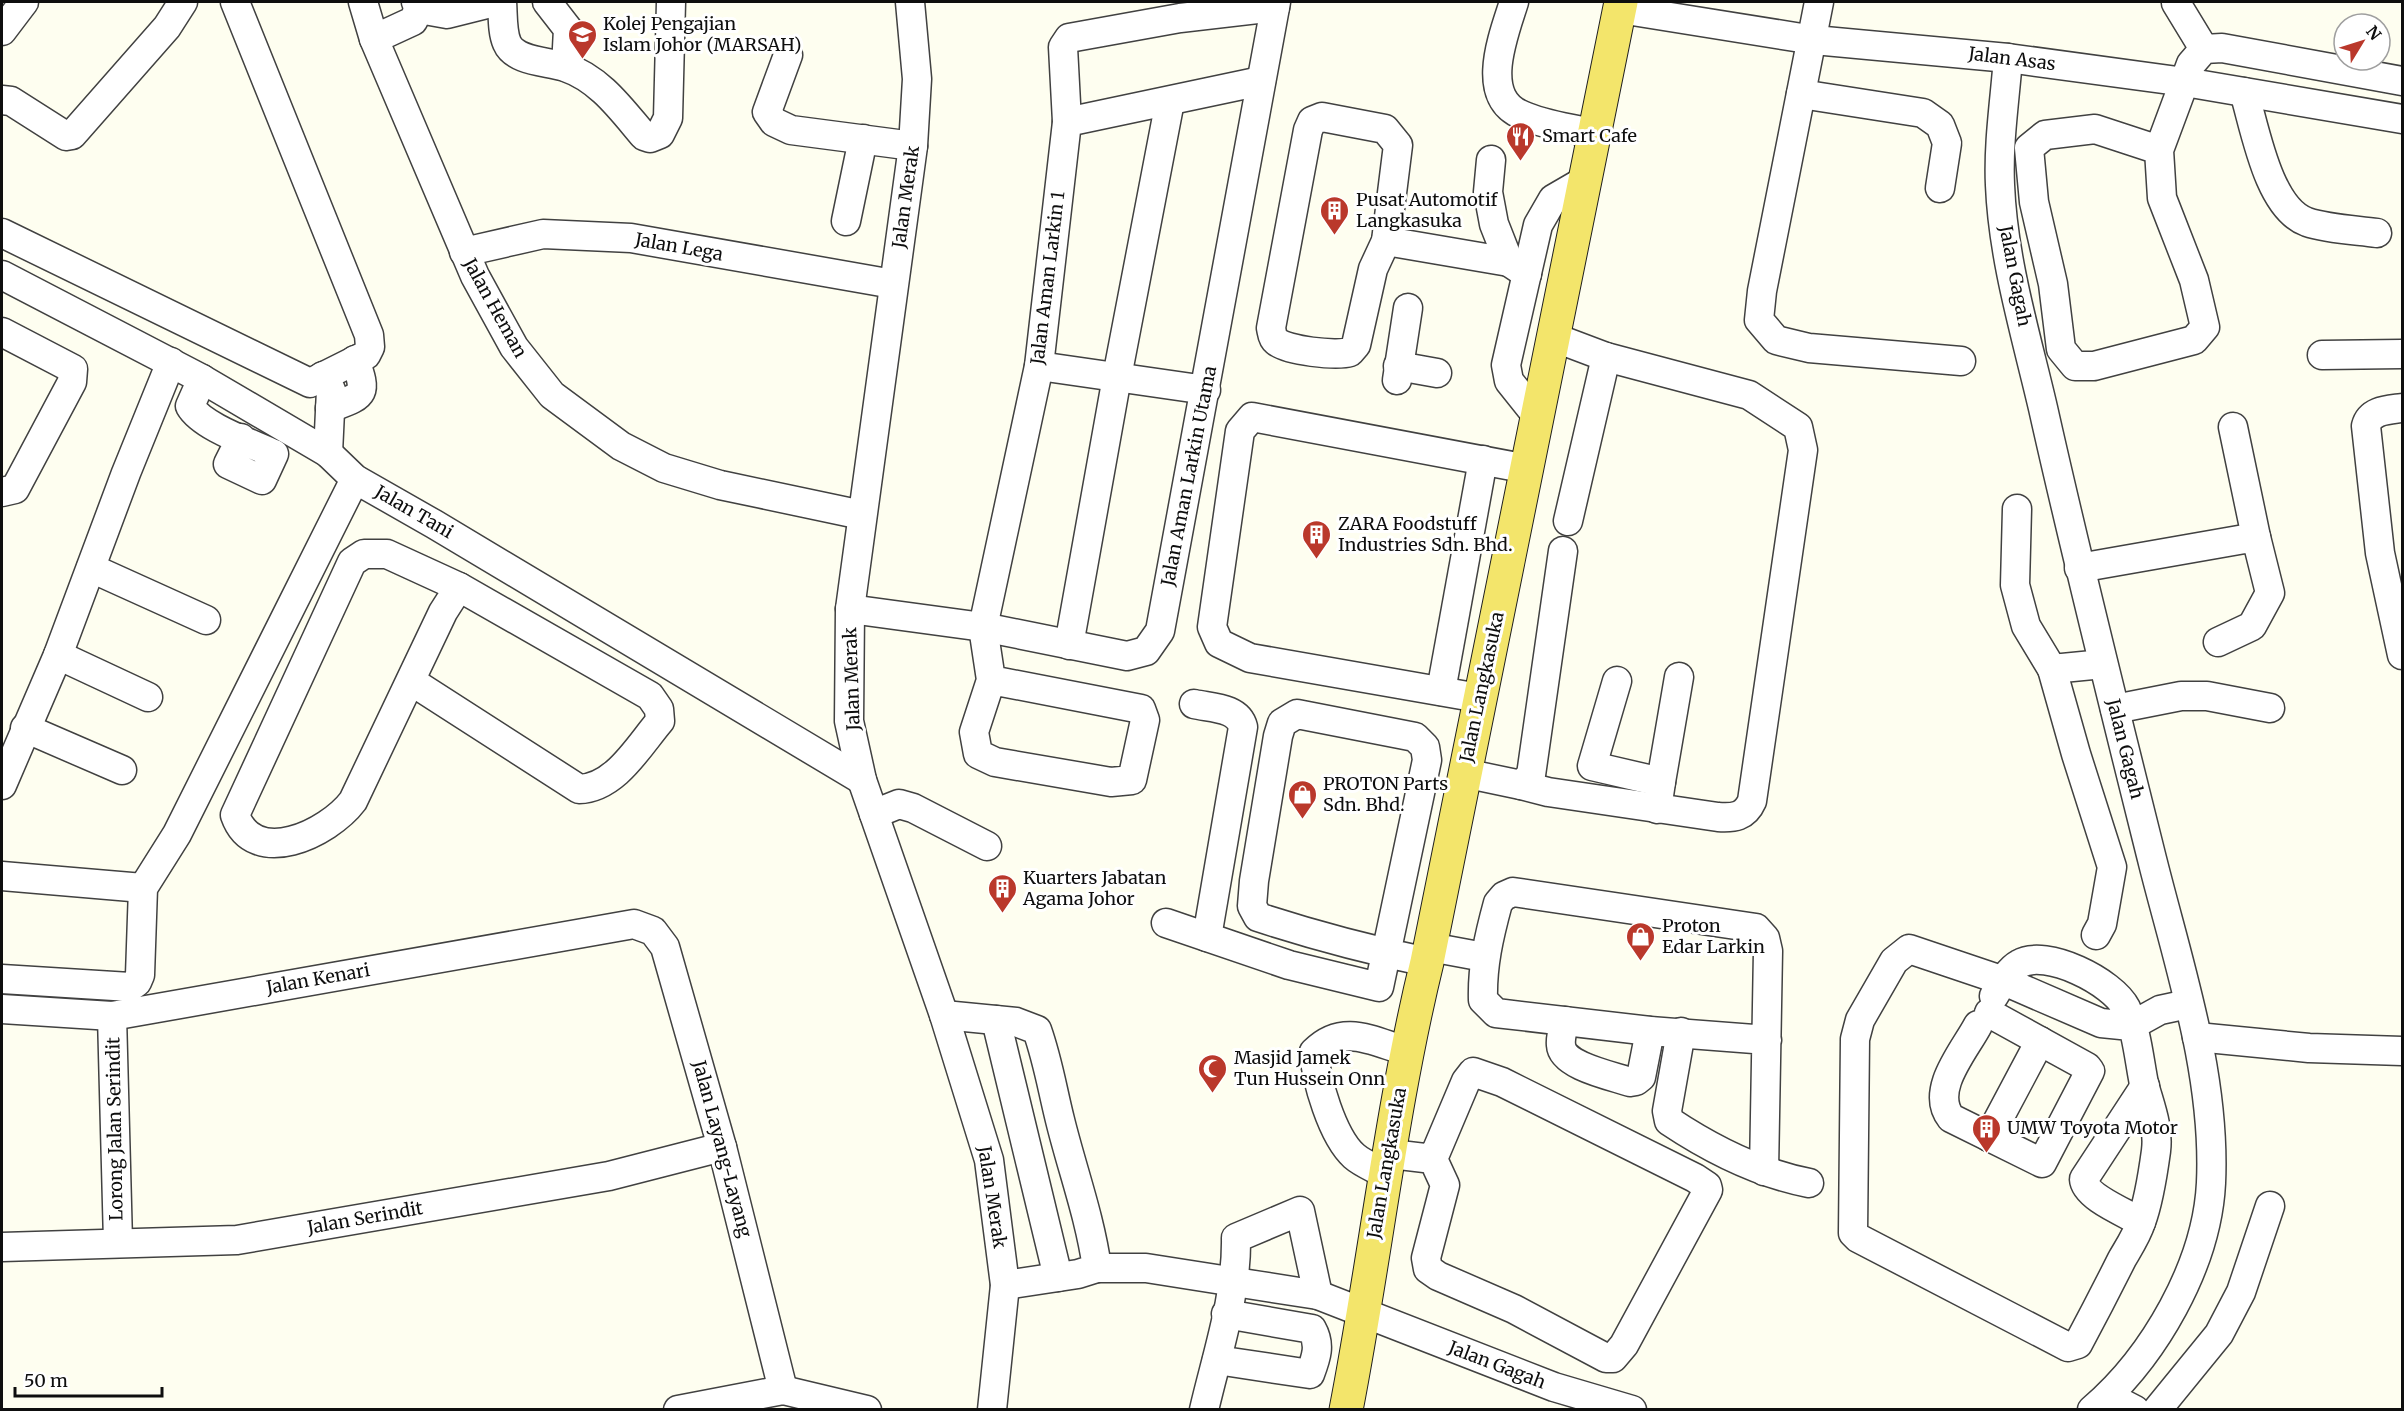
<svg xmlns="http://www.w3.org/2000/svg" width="2404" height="1411" font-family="Merriweather,serif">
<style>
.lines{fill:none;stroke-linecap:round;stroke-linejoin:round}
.minor-casing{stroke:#414141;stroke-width:31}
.major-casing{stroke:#1f1f1f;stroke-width:35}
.minor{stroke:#fff;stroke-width:28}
.major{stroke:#f3e56b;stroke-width:33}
.labels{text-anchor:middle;stroke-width:6;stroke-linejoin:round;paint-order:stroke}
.poi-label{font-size:18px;fill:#0e0e0e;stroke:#fff;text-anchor:start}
.street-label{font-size:18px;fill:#0e0e0e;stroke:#fff}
</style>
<rect width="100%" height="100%" fill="#fefef0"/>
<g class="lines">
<defs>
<g id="minor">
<path d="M 363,2 L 374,39 L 475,276 L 514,347 L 552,395 L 621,446 L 664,468 L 720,485 L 862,515"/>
<path d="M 416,2 L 419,9 L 447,14 L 495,2"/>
<path d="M 502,2 C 503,14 502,32 507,43 C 515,62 548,61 565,67 C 600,79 621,109 644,136 L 650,138 L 660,134 L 668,118 L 671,2"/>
<path d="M 547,2 L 568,29 L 566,67"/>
<path d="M 910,2 L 917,79 L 913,146 L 850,609 L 849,721 L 862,780 L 944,1015 L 989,1160 L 1005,1285 L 992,1410"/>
<path d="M 1514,2 C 1504,34 1478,97 1522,115 C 1544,125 1571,128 1594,134"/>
<path d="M 1819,2 L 1762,291 L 1759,320 L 1776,340 L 1809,348 L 1961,361"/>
<path d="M 2176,3 L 2204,49"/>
<path d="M 1620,9 L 1814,40 L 2008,58 L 2185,82 L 2402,119"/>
<path d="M 2,31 L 24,2"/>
<path d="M 374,39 L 413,21 L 419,9"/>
<path d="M 788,55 L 767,112 L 774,122 L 791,130 L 913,146"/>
<path d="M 2008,58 C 2005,99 1998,143 2000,185 C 2003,260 2026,335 2043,408 C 2077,560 2115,711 2153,863 C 2179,966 2216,1075 2211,1183 C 2207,1265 2154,1357 2092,1410"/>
<path d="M 2244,92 C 2255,128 2268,208 2307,222 C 2328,229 2354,230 2377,233"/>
<path d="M 1801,94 L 1923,113 L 1940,125 L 1947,143 L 1940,188"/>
<path d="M 2,100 L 11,101 L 66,136 L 72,135 L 167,27 L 183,2"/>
<path d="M 1322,117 L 1385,129 L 1398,145 L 1386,241 L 1373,269 L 1356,345 L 1350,352 C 1337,356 1286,351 1276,341 C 1272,338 1272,332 1271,328 L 1308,130 L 1312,121 Z"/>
<path d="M 1067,122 L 1063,47 L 1069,38 L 1180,18 L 1275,7"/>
<path d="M 2159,150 L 2095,129 L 2045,135 L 2029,148 L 2034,202 L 2053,284 L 2061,349 L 2075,366 L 2094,366 L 2194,340 L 2205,327 L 2194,280 L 2162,198 L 2159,150 L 2191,64 L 2204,49 L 2222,48 L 2402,81"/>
<path d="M 1491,160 L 1488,192 L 1494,224 L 1509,262 L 1527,274"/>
<path d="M 846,221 L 863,139"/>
<path d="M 2,233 L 310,383 L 366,355 L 370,347 L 369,335 L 235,2"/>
<path d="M 1386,241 L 1509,262"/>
<path d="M 464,252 L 543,234 L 631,238 L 893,284"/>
<path d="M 2,275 L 202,379 L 328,453 L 355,479 L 434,524 L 862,780"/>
<path d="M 2,332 L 73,369 L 72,382 L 15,489 L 2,492"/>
<path d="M 2322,355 L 2402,354"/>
<path d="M 1039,366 L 1206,390"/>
<path d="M 1398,366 L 1437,373"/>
<path d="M 323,376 L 331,390 L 328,453"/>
<path d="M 202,379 L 190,406 C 202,427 251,443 274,454 L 262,480 L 228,464 L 241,438"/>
<path d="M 1397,380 L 1408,308"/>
<path d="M 330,408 C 364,395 368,396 355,360"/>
<path d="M 2402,408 C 2388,410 2370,410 2366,426 L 2380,553 L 2402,655"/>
<path d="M 1537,416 L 1509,381 L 1506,365 L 1538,225 L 1553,199 L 1584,181"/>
<path d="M 2233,427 L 2256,537"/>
<path d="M 2017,509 L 2015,585 L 2026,626 L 2052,669 L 2103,664"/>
<path d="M 1568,521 L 1606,357"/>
<path d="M 364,554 L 387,554 L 459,587 L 443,612 L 353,801 C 328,834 254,869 235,815 L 352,562 Z"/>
<path d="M 91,568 L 206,620"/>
<path d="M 2079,568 L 2256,537 L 2270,593 L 2252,626 L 2218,642"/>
<path d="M 850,609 L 983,627 L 1127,656 L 1146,651 L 1160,631 L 1276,2"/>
<path d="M 1069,645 L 1117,377 L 1170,101"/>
<path d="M 58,655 L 148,697"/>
<path d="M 2052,669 L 2076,754 L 2112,867 L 2102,924 L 2096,935"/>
<path d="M 991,680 L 974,732 L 978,754 L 995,762 L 1111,782 L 1132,780 L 1145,720 L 1141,709 L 991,680 L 983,627 L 1039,366 L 1067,122 L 1261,81"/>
<path d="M 411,681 L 579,789 C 615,788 638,747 660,721 L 659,709 L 650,696 L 459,587"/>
<path d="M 1617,681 L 1592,766 L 1661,782 L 1657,809"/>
<path d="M 1441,691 L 1483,460"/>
<path d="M 1479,698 L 1250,658 L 1219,643 L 1212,627 L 1240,431 L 1252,417 L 1528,469"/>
<path d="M 1194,704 C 1211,708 1238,707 1243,727 L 1207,937"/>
<path d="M 2115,709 L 2181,696 L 2207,696 L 2270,708"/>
<path d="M 25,728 L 122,770"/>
<path d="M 1464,773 L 1521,785 L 1531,775 L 1563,551"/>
<path d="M 1661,782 L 1679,677"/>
<path d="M 2,785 L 58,655 L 126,473 L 171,362"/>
<path d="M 1521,785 L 1548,792 L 1718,817 C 1734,818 1745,817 1752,801 L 1803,450 L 1798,427 L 1749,395 L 1606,357 L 1553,337"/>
<path d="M 874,814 L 899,804 L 913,808 L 987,846"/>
<path d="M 2,876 L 143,888"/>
<path d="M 1166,923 L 1289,965 L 1379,987 L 1427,760 L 1425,747 L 1415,737 L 1297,714 L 1282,723 L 1278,736 L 1254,881 L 1252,906 L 1258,917 C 1313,935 1370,950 1427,962"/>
<path d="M 1430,947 L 1484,957"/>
<path d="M 2,979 L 130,987 L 137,982 L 140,975 L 143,888 L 177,834 L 355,479"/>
<path d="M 1994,996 C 2000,986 2008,970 2019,964 C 2046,948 2113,982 2126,1008 C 2137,1031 2139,1059 2144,1084 C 2150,1106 2159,1127 2156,1151 C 2153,1173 2149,1201 2141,1222 C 2137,1235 2129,1247 2122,1259 C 2108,1287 2093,1316 2078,1344 L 2068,1347 L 1858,1238 L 1853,1233 L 1855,1039 L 1860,1020 L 1894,961 L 1909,949 L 2004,981 L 2101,1023 L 2131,1026 L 2160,1010 L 2188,1004"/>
<path d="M 2,1009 L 112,1016 L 634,924 L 653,931 L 665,947 L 722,1147 L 783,1390"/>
<path d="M 944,1015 L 1016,1022 L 1037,1030 C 1048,1061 1052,1088 1060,1120 C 1072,1169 1090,1217 1097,1268 L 1078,1274 L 1005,1285"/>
<path d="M 112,1016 L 118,1242"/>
<path d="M 996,1020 L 1058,1277"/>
<path d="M 1565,1021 C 1563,1028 1560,1038 1561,1045 C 1562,1066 1613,1076 1630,1082 L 1636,1081 L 1641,1077 L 1650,1031"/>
<path d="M 1978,1025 C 1965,1050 1929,1090 1951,1118 L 2042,1163 L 2090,1071 L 2087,1067 L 1989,1013"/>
<path d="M 1681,1032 L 1667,1111 L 1669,1121 C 1711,1149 1758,1173 1809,1183"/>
<path d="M 2197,1037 L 2309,1048 L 2402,1051"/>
<path d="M 1989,1137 L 2040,1041"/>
<path d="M 1391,1154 L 1433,1159 L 1445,1185 L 1426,1258 L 1428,1269 L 1438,1276 L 1514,1309 L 1606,1358 L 1613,1358 L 1624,1345 L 1708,1190 L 1707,1186 L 1695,1178 L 1502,1082 L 1473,1072 L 1466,1081 L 1433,1159"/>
<path d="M 1764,1171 L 1768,951 L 1765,938 L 1756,928 L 1513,892 L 1504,896 L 1498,903 C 1489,936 1482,966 1483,1000 L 1496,1013 L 1650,1031 L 1767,1040"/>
<path d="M 1387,1175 C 1377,1169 1363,1164 1354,1156 C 1332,1136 1316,1080 1314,1052 C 1343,1023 1372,1041 1406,1051"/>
<path d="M 2141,1222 C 2126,1213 2085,1197 2084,1179 L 2145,1086"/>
<path d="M 2,1247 L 237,1240 L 609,1176 L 722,1147"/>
<path d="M 1097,1268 L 1146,1268 L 1318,1295 L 1554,1387 L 1632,1410"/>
<path d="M 1217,1360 L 1310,1374 C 1316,1358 1321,1345 1312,1329 L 1226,1314"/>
<path d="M 2108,1396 L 2135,1410"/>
<path d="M 678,1410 L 783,1390 L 867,1410"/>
<path d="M 1204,1410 C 1217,1354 1237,1296 1236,1238 L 1300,1211 L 1318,1295"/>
<path d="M 2157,1410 L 2219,1334 L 2241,1292 L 2270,1206"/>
</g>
<path id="major" d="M 1346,1410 C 1375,1261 1391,1109 1427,962 L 1621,2"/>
</defs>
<use href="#minor" class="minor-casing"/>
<use href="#major" class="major-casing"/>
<use href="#minor" class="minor"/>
<use href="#major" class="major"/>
</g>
<defs>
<symbol id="university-pin" viewBox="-11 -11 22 30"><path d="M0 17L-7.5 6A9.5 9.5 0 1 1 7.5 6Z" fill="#ba382b" stroke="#fff"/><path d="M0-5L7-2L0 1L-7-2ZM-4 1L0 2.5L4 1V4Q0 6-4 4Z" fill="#fff"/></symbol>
<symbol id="restaurant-pin" viewBox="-11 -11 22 30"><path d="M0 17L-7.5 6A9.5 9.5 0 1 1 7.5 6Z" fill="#ba382b" stroke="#fff"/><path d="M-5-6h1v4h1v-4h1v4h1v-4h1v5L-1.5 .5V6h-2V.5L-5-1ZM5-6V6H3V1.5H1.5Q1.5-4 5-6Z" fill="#fff"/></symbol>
<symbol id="building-pin" viewBox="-11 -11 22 30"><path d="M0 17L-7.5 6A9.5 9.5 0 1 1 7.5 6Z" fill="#ba382b" stroke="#fff"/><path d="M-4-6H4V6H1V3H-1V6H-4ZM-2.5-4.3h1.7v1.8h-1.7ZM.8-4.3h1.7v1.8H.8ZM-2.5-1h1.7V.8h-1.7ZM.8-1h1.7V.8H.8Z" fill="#fff"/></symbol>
<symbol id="shop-pin" viewBox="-11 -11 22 30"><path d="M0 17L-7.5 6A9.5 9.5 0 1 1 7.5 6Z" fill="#ba382b" stroke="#fff"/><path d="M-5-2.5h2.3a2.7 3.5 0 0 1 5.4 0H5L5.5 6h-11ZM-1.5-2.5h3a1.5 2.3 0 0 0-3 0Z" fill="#fff"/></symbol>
<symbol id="mosque-pin" viewBox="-11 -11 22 30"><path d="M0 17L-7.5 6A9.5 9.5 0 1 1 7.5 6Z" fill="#ba382b" stroke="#fff"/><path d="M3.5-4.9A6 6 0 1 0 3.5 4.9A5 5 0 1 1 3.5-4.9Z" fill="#fff"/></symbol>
</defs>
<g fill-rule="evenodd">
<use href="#university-pin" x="566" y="18" width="33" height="45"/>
<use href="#restaurant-pin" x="1504" y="120" width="33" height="45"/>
<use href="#building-pin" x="1318" y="194" width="33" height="45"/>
<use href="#building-pin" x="1300" y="518" width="33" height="45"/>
<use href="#shop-pin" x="1286" y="778" width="33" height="45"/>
<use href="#building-pin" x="986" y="872" width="33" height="45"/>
<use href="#shop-pin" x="1624" y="920" width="33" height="45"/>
<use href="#mosque-pin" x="1196" y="1052" width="33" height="45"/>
<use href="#building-pin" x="1970" y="1112" width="33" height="45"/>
</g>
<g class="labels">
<g class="poi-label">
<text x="603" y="30">Kolej Pengajian<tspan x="603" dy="21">Islam Johor (MARSAH)</tspan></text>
<text x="1542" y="142">Smart Cafe</text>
<text x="1356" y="206">Pusat Automotif<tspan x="1356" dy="21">Langkasuka</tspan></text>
<text x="1338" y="530">ZARA Foodstuff<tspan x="1338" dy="21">Industries Sdn. Bhd.</tspan></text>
<text x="1323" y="790">PROTON Parts<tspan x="1323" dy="21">Sdn. Bhd.</tspan></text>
<text x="1023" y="884">Kuarters Jabatan<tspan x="1023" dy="21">Agama Johor</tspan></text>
<text x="1662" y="932">Proton<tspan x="1662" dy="21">Edar Larkin</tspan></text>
<text x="1234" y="1064">Masjid Jamek<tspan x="1234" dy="21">Tun Hussein Onn</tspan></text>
<text x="2007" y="1134">UMW Toyota Motor</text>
</g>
<g class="street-label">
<text transform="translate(2012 59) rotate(7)" y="6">Jalan Asas</text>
<text transform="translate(906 197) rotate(-82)" y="6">Jalan Merak</text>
<text transform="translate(679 247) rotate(10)" y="6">Jalan Lega</text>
<text transform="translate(2015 276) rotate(79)" y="6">Jalan Gagah</text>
<text transform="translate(1048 278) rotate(-83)" y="6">Jalan Aman Larkin 1</text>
<text transform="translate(495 308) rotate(61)" y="6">Jalan Heman</text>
<text transform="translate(1189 476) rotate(-79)" y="6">Jalan Aman Larkin Utama</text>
<text transform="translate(414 512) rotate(30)" y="6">Jalan Tani</text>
<text transform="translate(852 679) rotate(-92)" y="6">Jalan Merak</text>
<text transform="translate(1482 687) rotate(-78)" y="6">Jalan Langkasuka</text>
<text transform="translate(2125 749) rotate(76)" y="6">Jalan Gagah</text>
<text transform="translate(318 979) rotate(-10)" y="6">Jalan Kenari</text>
<text transform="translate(115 1129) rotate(-91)" y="6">Lorong Jalan Serindit</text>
<text transform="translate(722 1149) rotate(75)" y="6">Jalan Layang-Layang</text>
<text transform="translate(1387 1163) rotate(-80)" y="6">Jalan Langkasuka</text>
<text transform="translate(992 1197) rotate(81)" y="6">Jalan Merak</text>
<text transform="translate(365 1218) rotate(-10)" y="6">Jalan Serindit</text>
<text transform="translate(1497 1365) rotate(21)" y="6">Jalan Gagah</text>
</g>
</g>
<rect width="2404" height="1411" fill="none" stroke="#0e0e0e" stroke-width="6"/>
<g transform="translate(2362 42) rotate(52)"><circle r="28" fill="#ffffff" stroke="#9f9f9f" stroke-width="1.5"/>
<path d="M0-4.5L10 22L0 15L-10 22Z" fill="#ba382b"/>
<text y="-9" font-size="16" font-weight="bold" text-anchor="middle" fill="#0e0e0e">N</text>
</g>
<path d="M15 1387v9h147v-9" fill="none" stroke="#0e0e0e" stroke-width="3"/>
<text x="24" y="1387" font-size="18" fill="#0e0e0e" stroke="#ffffff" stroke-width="4.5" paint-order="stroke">50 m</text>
</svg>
